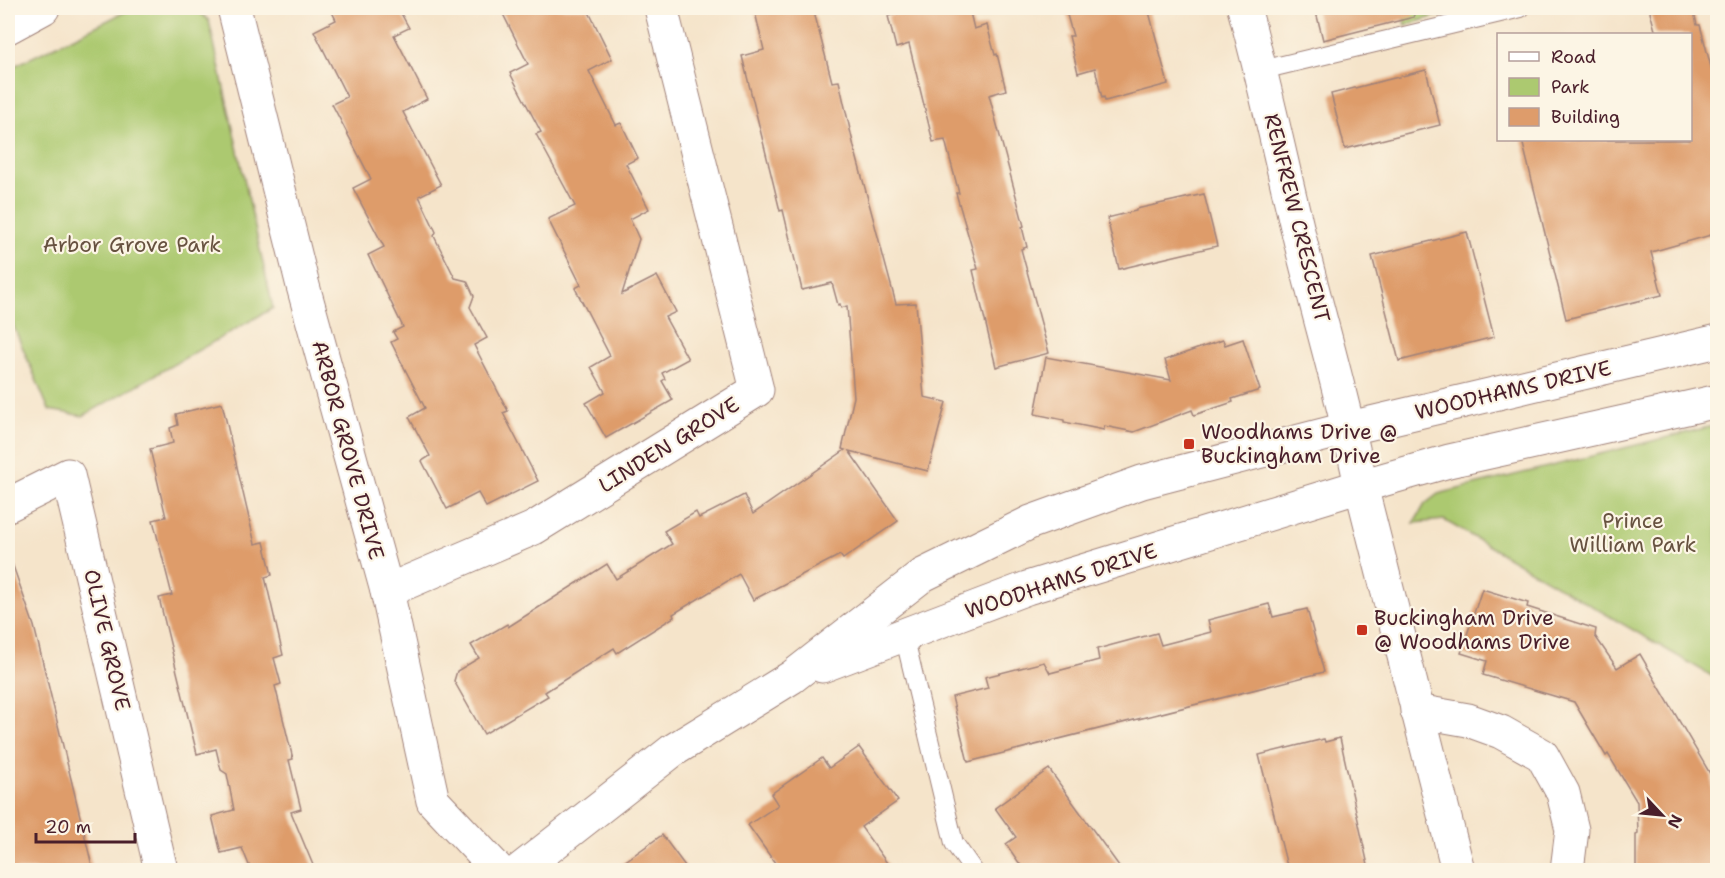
<svg xmlns="http://www.w3.org/2000/svg" width="1725" height="878" font-family="'Shantell Sans',sans-serif">
<style>
.green{fill:#acc970;stroke:#7b744e;stroke-width:1.5}
.building{fill:#de9c6b}
.lines{fill:none;stroke-linecap:round;stroke-linejoin:round}
.service-casing{stroke:#a0827a;stroke-width:20}
.minor-casing{stroke:#a0827a;stroke-width:35}
.tertiary-casing{stroke:#a0827a;stroke-width:35}
.service{stroke:#fff;stroke-width:18}
.minor{stroke:#fff;stroke-width:33}
.tertiary{stroke:#fff;stroke-width:33}
.poi-dot{fill:#c8321e;stroke:#fcf5e5;stroke-width:2}
.labels{text-anchor:middle;stroke-width:4.5;stroke-linejoin:round;paint-order:stroke}
.street-label{font-size:21px;fill:#4a1f2b;stroke:#fcf5e5}
.park-label{font-size:21px;fill:#675240;stroke:#fcf5e5}
.poi-label{font-size:21px;fill:#4a1f2b;stroke:#fcf5e5;text-anchor:start}
</style>
<rect width="100%" height="100%" fill="#fcf5e5"/>
<filter id="ink" filterUnits="userSpaceOnUse"><feTurbulence type="fractalNoise" baseFrequency=".0167" numOctaves="2"/><feDisplacementMap in="SourceGraphic" scale="12" xChannelSelector="R" yChannelSelector="G"/><feConvolveMatrix kernelMatrix="1 2 1 2 8 2 1 2 1" color-interpolation-filters="sRGB"/></filter>
<filter id="wash" filterUnits="userSpaceOnUse"><feTurbulence type="fractalNoise" baseFrequency=".008" numOctaves="4" result="noise"/><feDisplacementMap in="SourceGraphic" scale="24" xChannelSelector="R" yChannelSelector="G"/><feGaussianBlur stdDeviation="1.35" result="paint"/><feColorMatrix in="noise" values="0 0 0 0 0 0 0 0 0 0 0 0 0 0 0 0 0 1.4 0 .05"/><feComposite in="paint" operator="in"/></filter>
<g filter="url(#wash)">
<rect width="100%" height="100%" fill="#f5e4ca"/>
<g class="green">
<path d="M 133,8 L 196,8 L 209,21 L 273,308 L 83,416 L 49,410 L 8,313 L 8,69 Z"/>
<path d="M 1401,8 L 1453,8 L 1453,11 L 1406,25 Z"/>
<path d="M 1717,425 L 1717,679 L 1444,520 L 1414,523 L 1425,504 L 1438,494 Z"/>
</g>
<g id="blocks">
<g class="building">
<path d="M 330,8 L 398,8 L 409,28 L 394,35 L 427,99 L 403,112 L 441,185 L 419,196 L 436,232 L 434,236 L 455,278 L 467,281 L 474,296 L 470,307 L 487,338 L 474,345 L 508,411 L 503,413 L 538,481 L 486,507 L 478,493 L 447,509 L 422,461 L 430,456 L 409,417 L 425,408 L 391,342 L 397,339 L 393,332 L 403,327 L 368,255 L 384,247 L 353,188 L 371,179 L 332,104 L 347,97 L 314,31 L 336,20 Z"/>
<path d="M 500,8 L 587,8 L 612,59 L 589,71 L 616,125 L 621,123 L 638,158 L 626,164 L 649,209 L 630,219 L 639,239 L 622,294 L 657,276 L 676,312 L 665,317 L 688,359 L 662,373 L 665,379 L 662,381 L 673,400 L 606,438 L 586,403 L 605,392 L 591,367 L 610,356 L 575,288 L 581,285 L 548,219 L 575,206 L 536,134 L 541,132 L 510,73 L 528,64 Z"/>
<path d="M 754,8 L 813,8 L 832,82 L 839,81 L 854,147 L 896,304 L 916,303 L 924,397 L 946,402 L 928,471 L 849,451 L 898,521 L 843,559 L 840,555 L 753,600 L 739,574 L 673,614 L 674,617 L 617,653 L 614,648 L 545,692 L 548,696 L 484,734 L 454,681 L 457,671 L 479,658 L 471,645 L 507,624 L 508,627 L 607,564 L 616,579 L 672,544 L 664,531 L 696,512 L 699,518 L 744,495 L 753,514 L 845,450 L 842,449 L 854,397 L 847,306 L 841,308 L 840,304 L 838,305 L 832,283 L 802,290 L 783,210 L 780,211 L 771,174 L 742,56 L 764,50 Z"/>
<path d="M 921,8 L 969,8 L 974,29 L 987,25 L 995,55 L 997,54 L 1006,90 L 989,95 L 1024,226 L 1022,227 L 1027,247 L 1021,249 L 1049,353 L 996,367 L 973,270 L 978,269 L 956,193 L 959,193 L 945,140 L 933,142 L 909,44 L 896,48 L 888,16 Z"/>
<path d="M 1065,8 L 1148,8 L 1168,84 L 1105,101 L 1104,97 L 1102,98 L 1095,68 L 1078,73 L 1069,36 L 1073,36 Z"/>
<path d="M 1336,8 L 1413,8 L 1414,17 L 1323,40 L 1316,12 Z"/>
<path d="M 1649,8 L 1693,8 L 1697,25 L 1700,25 L 1718,94 L 1718,233 L 1651,252 L 1662,295 L 1566,319 L 1522,140 L 1690,140 L 1690,34 L 1656,34 Z"/>
<path d="M 1426,70 L 1440,125 L 1345,149 L 1331,94 Z"/>
<path d="M 1204,194 L 1217,246 L 1119,269 L 1107,218 L 1136,211 L 1136,209 Z"/>
<path d="M 1467,232 L 1494,337 L 1399,361 L 1372,256 Z"/>
<path d="M 1243,339 L 1260,390 L 1232,399 L 1233,402 L 1194,415 L 1192,410 L 1134,432 L 1104,426 L 1104,430 L 1064,422 L 1064,420 L 1035,414 L 1046,357 L 1171,380 L 1165,360 L 1223,340 L 1225,345 Z"/>
<path d="M 222,403 L 255,544 L 264,542 L 272,575 L 265,577 L 283,655 L 274,658 L 281,684 L 275,686 L 293,759 L 289,760 L 301,809 L 291,812 L 315,870 L 251,870 L 242,848 L 221,853 L 212,816 L 234,810 L 227,774 L 221,770 L 216,749 L 197,754 L 159,598 L 172,595 L 153,520 L 166,517 L 150,449 L 173,443 L 170,428 L 178,425 L 176,414 Z"/>
<path d="M 12,563 L 34,626 L 93,870 L 8,870 L 8,564 Z"/>
<path d="M 1482,589 L 1528,603 L 1527,607 L 1596,629 L 1595,636 L 1617,668 L 1640,654 L 1712,777 L 1715,870 L 1636,870 L 1636,835 L 1638,834 L 1637,802 L 1608,754 L 1606,756 L 1574,702 L 1483,675 L 1487,661 L 1461,653 Z"/>
<path d="M 1269,604 L 1273,617 L 1307,609 L 1324,672 L 968,762 L 952,697 L 988,688 L 985,677 L 1044,662 L 1050,673 L 1099,660 L 1097,649 L 1157,633 L 1161,645 L 1211,632 L 1208,620 Z"/>
<path d="M 1340,738 L 1369,870 L 1288,870 L 1259,755 L 1324,739 L 1325,742 Z"/>
<path d="M 859,747 L 898,801 L 861,827 L 892,870 L 780,870 L 748,825 L 778,805 L 771,794 L 822,758 L 829,768 Z"/>
<path d="M 1049,769 L 1069,797 L 1122,870 L 1024,870 L 1006,844 L 1016,837 L 995,808 Z"/>
<path d="M 662,835 L 688,870 L 613,870 Z"/>
</g>
</g>
</g>
<g filter="url(#ink)">
<use href="#blocks" fill-opacity="0" stroke="#a0827a" stroke-width="1.5"/>
<g class="lines">
<defs>
<g id="service">
<path d="M 1262,70 L 1521,8"/>
<path d="M 904,635 L 954,843 L 973,870"/>
</g>
<g id="minor">
<path d="M 234,8 L 303,286 L 387,591 L 433,801 L 498,870"/>
<path d="M 1244,8 C 1267,91 1284,176 1305,260 C 1324,335 1346,410 1361,486"/>
<path d="M 8,27 L 43,8"/>
<path d="M 8,505 L 68,475 L 161,870"/>
<path d="M 387,591 L 534,528 L 757,390 L 661,8"/>
<path d="M 1417,711 L 1468,720 L 1501,732 L 1542,755 L 1563,793 L 1572,830 L 1567,870"/>
</g>
<g id="tertiary">
<path d="M 1361,486 L 1458,870"/>
<path d="M 822,666 L 1027,588 L 1361,486 L 1449,461 L 1718,401"/>
<path d="M 520,870 L 672,751 L 792,677 L 923,575 L 1031,522 L 1142,482 L 1350,428 L 1718,341"/>
</g>
</defs>
<use href="#service" class="service-casing"/>
<use href="#minor" class="minor-casing"/>
<use href="#tertiary" class="tertiary-casing"/>
<use href="#service" class="service"/>
<use href="#minor" class="minor"/>
<use href="#tertiary" class="tertiary"/>
</g>
</g>
<g class="poi-dot">
<rect x="1183" y="438" width="12" height="12" rx="3"/>
<rect x="1356" y="624" width="12" height="12" rx="3"/>
</g>
<g class="labels">
<g class="street-label">
<text transform="translate(1297 218) rotate(76)" y="7">RENFREW CRESCENT</text>
<text transform="translate(1513 390) rotate(-13)" y="7">WOODHAMS DRIVE</text>
<text transform="translate(669 445) rotate(-32)" y="7">LINDEN GROVE</text>
<text transform="translate(348 450) rotate(75)" y="7">ARBOR GROVE DRIVE</text>
<text transform="translate(1061 581) rotate(-18)" y="7">WOODHAMS DRIVE</text>
<text transform="translate(107 640) rotate(77)" y="7">OLIVE GROVE</text>
</g>
<g class="park-label">
<text x="132" y="252">Arbor Grove Park</text>
<text x="1633" y="528">Prince<tspan x="1633" dy="24">William Park</tspan></text>
</g>
<g class="poi-label">
<text x="1201" y="439">Woodhams Drive @<tspan x="1201" dy="24">Buckingham Drive</tspan></text>
<text x="1374" y="625">Buckingham Drive<tspan x="1374" dy="24">@ Woodhams Drive</tspan></text>
</g>
</g>
<rect width="1725" height="878" fill="none" stroke="#fcf5e5" stroke-width="30"/>
<rect x="1497" y="33" width="195" height="108" fill="#fcf5e5" stroke="#b59f9b" stroke-width="1.5"/>
<rect x="1509" y="52" width="30" height="9" fill="#ffffff" stroke="#b59f9b" stroke-width="1.5"/>
<text x="1551" y="63" font-size="18" fill="#4a1f2b">Road</text>
<rect x="1509" y="78" width="30" height="18" fill="#acc970" stroke="#b59f9b" stroke-width="1.5"/>
<text x="1551" y="93" font-size="18" fill="#4a1f2b">Park</text>
<rect x="1509" y="108" width="30" height="18" fill="#de9c6b" stroke="#b59f9b" stroke-width="1.5"/>
<text x="1551" y="123" font-size="18" fill="#4a1f2b">Building</text>
<g transform="translate(1662 815) rotate(116)" stroke="#fcf5e5" stroke-width="4.5" paint-order="stroke">
<path d="M0-4.5L10 22L0 15L-10 22Z" fill="#4a1f2b"/>
<text y="-9" font-size="16" font-weight="bold" text-anchor="middle" fill="#4a1f2b">N</text>
</g>
<path d="M36 833v9h99v-9" fill="none" stroke="#4a1f2b" stroke-width="3"/>
<text x="45" y="833" font-size="18" fill="#4a1f2b" stroke="#fcf5e5" stroke-width="4.5" paint-order="stroke">20 m</text>
</svg>
